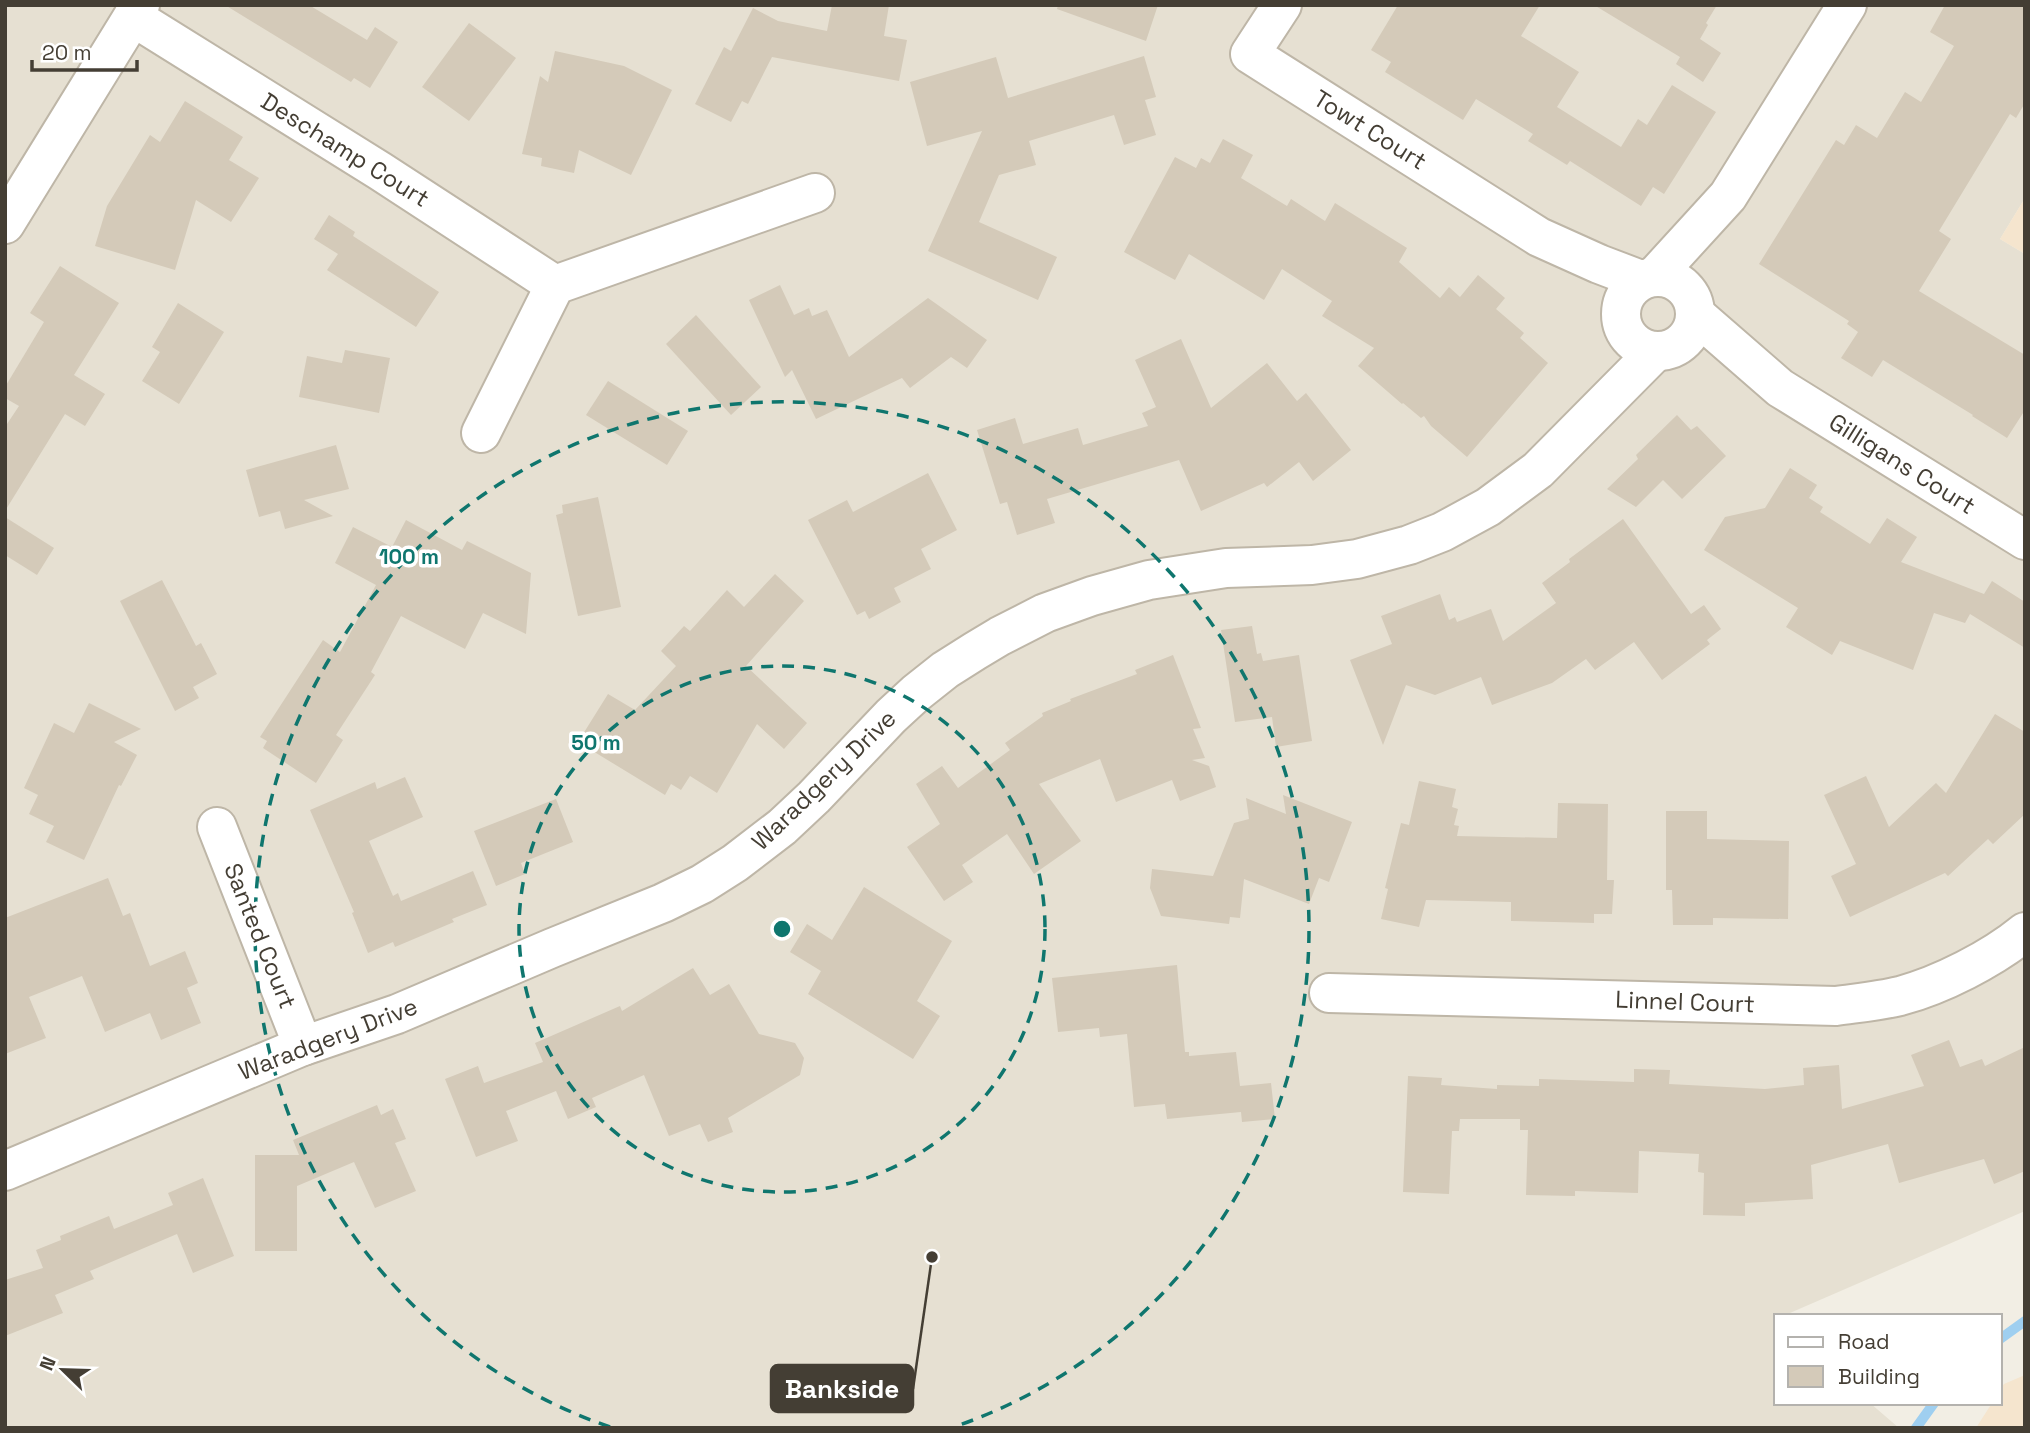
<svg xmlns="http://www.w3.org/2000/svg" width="2030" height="1433" font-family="'Space Grotesk',sans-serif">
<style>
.residential{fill:#e6e0d2}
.commercial{fill:#f5e5ce}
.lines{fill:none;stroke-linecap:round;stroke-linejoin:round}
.stream{stroke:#9fcff0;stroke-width:10}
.building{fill:#d4cab9}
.minor-casing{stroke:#beb6a7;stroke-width:42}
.minor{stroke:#fff;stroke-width:38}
.ring{fill:none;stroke:#0f766e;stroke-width:3.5;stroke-dasharray:12 9}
.labels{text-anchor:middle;stroke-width:7;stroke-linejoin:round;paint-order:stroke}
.street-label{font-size:24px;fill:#443e34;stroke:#fff}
.centre{fill:#0f766e;stroke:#fff;stroke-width:3.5}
.ring-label{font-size:21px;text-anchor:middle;font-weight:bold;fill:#0f766e;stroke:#fff;stroke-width:7;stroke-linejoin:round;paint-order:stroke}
.leader{fill:none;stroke:#443e34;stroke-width:2.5}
.callout-dot{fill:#443e34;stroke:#fff;stroke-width:2.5}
.callout{fill:#443e34;stroke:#443e34;stroke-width:2.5}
.callout-label{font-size:26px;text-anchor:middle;font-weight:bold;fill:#fff}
</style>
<rect width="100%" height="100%" fill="#f2eee4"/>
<path class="residential" d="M 5,5 L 2025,5 L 2025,198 L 2000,239 L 2025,254 L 2025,1211 L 1783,1316 L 1776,1316 L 1776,1319 L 1773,1320 L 1776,1323 L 1776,1403 L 1870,1403 L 1899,1428 L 5,1428 Z"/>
<g class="commercial">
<path d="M 2025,198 L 2025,254 L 2000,239 Z"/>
<path d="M 2025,1375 L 2025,1428 L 1976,1428 L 1992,1403 L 2000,1403 L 2000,1390 L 2004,1384 Z"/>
</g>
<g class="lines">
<g class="stream">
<path d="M 2000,1339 L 2025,1321"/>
<path d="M 1916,1428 L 1934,1403"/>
</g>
</g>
<g class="building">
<path d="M 225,5 L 309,5 L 367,40 L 375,27 L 398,42 L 370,88 L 354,78 L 351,82 Z"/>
<path d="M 832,5 L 889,5 L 884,36 L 907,40 L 899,81 L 772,57 L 748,104 L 742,101 L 731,122 L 695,104 L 724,47 L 731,51 L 753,8 L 778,21 L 827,31 Z"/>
<path d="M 1058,5 L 1158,5 L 1146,41 L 1057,9 Z"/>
<path d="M 1398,5 L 1540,5 L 1521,36 L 1579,72 L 1557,107 L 1621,147 L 1638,119 L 1647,125 L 1672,85 L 1716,112 L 1664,194 L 1653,187 L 1641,206 L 1570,161 L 1567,165 L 1528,141 L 1533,134 L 1476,99 L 1463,120 L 1385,72 L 1391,62 L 1371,50 Z"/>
<path d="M 1594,5 L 1717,5 L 1706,23 L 1708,25 L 1700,39 L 1721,53 L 1703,82 L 1676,64 L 1680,57 Z"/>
<path d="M 1945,5 L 2025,5 L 2025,103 L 2016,118 L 2010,114 L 1939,231 L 1951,239 L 1919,291 L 2025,355 L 2025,410 L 2007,438 L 1972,416 L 1973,415 L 1883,360 L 1872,377 L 1841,358 L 1858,332 L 1847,324 L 1849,321 L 1759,264 L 1836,140 L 1844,145 L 1856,125 L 1877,138 L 1905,92 L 1921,102 L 1954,46 L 1930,32 Z"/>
<path d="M 469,23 L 516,58 L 469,121 L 422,87 Z"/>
<path d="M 555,51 L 624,66 L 672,90 L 631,175 L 579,150 L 574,173 L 541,166 L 542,158 L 522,154 L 540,76 L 548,82 Z"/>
<path d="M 1144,56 L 1156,97 L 1145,100 L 1156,135 L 1124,145 L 1114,115 L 1029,141 L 1036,165 L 999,175 L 979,222 L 1057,257 L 1038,300 L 928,251 L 982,131 L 927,146 L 910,82 L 996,57 L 1008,98 Z"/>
<path d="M 185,101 L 243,137 L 229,160 L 259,178 L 231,222 L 196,200 L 175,270 L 95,246 L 107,206 L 150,135 L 160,142 Z"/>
<path d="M 1223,139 L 1253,155 L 1241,178 L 1287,206 L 1291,199 L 1325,221 L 1335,203 L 1407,248 L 1399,262 L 1440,298 L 1449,287 L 1460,297 L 1478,275 L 1505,298 L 1496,309 L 1524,333 L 1520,338 L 1548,363 L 1467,457 L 1431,426 L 1424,416 L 1421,418 L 1403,403 L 1402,404 L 1358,366 L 1374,348 L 1322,316 L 1332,301 L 1282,269 L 1264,300 L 1189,254 L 1175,280 L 1124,252 L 1175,157 L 1196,168 L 1201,158 L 1210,163 Z"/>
<path d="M 329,215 L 355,232 L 353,236 L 439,292 L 416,327 L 327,270 L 338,254 L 314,239 Z"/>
<path d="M 60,266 L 119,303 L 74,375 L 105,394 L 85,426 L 65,414 L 5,511 L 5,427 L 19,406 L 5,398 L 5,387 L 44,322 L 30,313 Z"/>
<path d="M 780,285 L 794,315 L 809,308 L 812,316 L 827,310 L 849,357 L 928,298 L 987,340 L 967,368 L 951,357 L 910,388 L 902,378 L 816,419 L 792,370 L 785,377 L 749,300 Z"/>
<path d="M 178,303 L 224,332 L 179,404 L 142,381 L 160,352 L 152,347 Z"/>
<path d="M 696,315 L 761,387 L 731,415 L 666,344 Z"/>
<path d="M 1181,339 L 1211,408 L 1267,363 L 1297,401 L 1306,393 L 1351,450 L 1313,481 L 1299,462 L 1267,487 L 1264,483 L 1201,511 L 1179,460 L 1047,499 L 1055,523 L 1017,535 L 1007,502 L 1000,504 L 977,430 L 1015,418 L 1023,444 L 1078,428 L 1083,445 L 1148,426 L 1142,413 L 1156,407 L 1135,360 Z"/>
<path d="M 345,350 L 390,358 L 379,413 L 299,397 L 307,356 L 342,363 Z"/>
<path d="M 608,381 L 688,431 L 667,465 L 586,415 Z"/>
<path d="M 1677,415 L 1691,430 L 1697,426 L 1726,456 L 1682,499 L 1663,480 L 1636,507 L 1607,489 L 1638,459 L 1636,455 Z"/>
<path d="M 336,445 L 349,489 L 304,500 L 333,516 L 285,529 L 280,511 L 259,517 L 246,470 Z"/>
<path d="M 1790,468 L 1817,485 L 1809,498 L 1823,507 L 1820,512 L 1870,544 L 1887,518 L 1917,537 L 1901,562 L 1984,594 L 1992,581 L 2025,602 L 2025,648 L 1970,614 L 1965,623 L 1934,613 L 1913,670 L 1840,641 L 1832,655 L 1786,627 L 1798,608 L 1704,550 L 1725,517 L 1765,508 Z"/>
<path d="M 928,473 L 957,530 L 921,549 L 931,569 L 894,588 L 901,602 L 869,619 L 865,611 L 857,615 L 808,520 L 847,500 L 853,512 Z"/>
<path d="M 598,497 L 621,607 L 578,616 L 556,515 L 563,513 L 562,505 Z"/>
<path d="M 5,517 L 54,548 L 37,575 L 5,555 Z"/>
<path d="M 1623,519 L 1691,614 L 1704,605 L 1721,629 L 1707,640 L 1710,644 L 1662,680 L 1634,642 L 1595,670 L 1586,659 L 1552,683 L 1492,705 L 1481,677 L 1435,695 L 1406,685 L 1383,745 L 1350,660 L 1392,644 L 1381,616 L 1440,594 L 1449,620 L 1455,617 L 1457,622 L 1491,609 L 1503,641 L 1556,603 L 1542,583 L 1570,562 L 1569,559 Z"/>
<path d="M 406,520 L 462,550 L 467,541 L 531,573 L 526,634 L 483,613 L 465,649 L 401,616 L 371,672 L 375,675 L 336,735 L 343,740 L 316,783 L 263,748 L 267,741 L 260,737 L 323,640 L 340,652 L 376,585 L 335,563 L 353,527 L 392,547 Z"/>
<path d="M 775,574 L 804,601 L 746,666 L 807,723 L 784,749 L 757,724 L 717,793 L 690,776 L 681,790 L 671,784 L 665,795 L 578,742 L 608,694 L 635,710 L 676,666 L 661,651 L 684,626 L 690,631 L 727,590 L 744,607 Z"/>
<path d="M 162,580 L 196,646 L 201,643 L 217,674 L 193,687 L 199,698 L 175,711 L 120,601 Z"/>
<path d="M 1252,626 L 1257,654 L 1261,653 L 1263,661 L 1299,655 L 1312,741 L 1276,747 L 1272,717 L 1235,722 L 1221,630 Z"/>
<path d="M 1173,655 L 1201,728 L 1193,729 L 1205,758 L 1192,760 L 1209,766 L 1216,787 L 1180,801 L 1172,780 L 1116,802 L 1100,759 L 1039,784 L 1081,841 L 1034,874 L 1007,834 L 962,865 L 973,882 L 944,901 L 907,847 L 940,824 L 916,784 L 942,766 L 958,788 L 1010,750 L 1005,743 L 1043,716 L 1042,713 L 1071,701 L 1070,699 L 1137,674 L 1135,670 Z"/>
<path d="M 89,703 L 141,729 L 114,742 L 137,755 L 121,786 L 119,785 L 84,860 L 46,842 L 54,826 L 29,814 L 38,795 L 24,788 L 54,723 L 74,733 Z"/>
<path d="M 1995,714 L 2025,732 L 2025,814 L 1993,844 L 1988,839 L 1948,876 L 1945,873 L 1850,917 L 1831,876 L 1856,864 L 1824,795 L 1866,776 L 1889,827 L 1936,783 L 1946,793 Z"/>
<path d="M 405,777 L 423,817 L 369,841 L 393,896 L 398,893 L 401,901 L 473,871 L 487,905 L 452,919 L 454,922 L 395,947 L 393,942 L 368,953 L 352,913 L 354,912 L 310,810 L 375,782 L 377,789 Z"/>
<path d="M 1419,781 L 1456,789 L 1452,807 L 1458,809 L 1454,825 L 1459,826 L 1457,836 L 1557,838 L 1558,803 L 1608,804 L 1607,880 L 1614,880 L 1612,914 L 1594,914 L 1594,923 L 1511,921 L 1511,902 L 1426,900 L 1419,927 L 1381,919 L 1388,889 L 1385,888 L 1401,823 L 1409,825 Z"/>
<path d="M 1283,795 L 1352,822 L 1329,882 L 1319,878 L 1309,904 L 1244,879 L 1240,918 L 1230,917 L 1229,924 L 1161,916 L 1150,888 L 1152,869 L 1213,876 L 1234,823 L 1249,819 L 1246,798 L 1286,814 Z"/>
<path d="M 556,799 L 573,842 L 521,863 L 525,874 L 496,886 L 474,831 Z"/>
<path d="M 1666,811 L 1707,811 L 1707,839 L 1789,841 L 1788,919 L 1713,918 L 1713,925 L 1673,925 L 1672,890 L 1666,890 Z"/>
<path d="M 108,878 L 123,916 L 130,913 L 150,966 L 185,951 L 198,983 L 187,988 L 201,1023 L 161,1040 L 150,1013 L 105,1032 L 82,976 L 29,997 L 46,1038 L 5,1054 L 5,918 Z"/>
<path d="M 864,887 L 952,941 L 917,1001 L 940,1016 L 913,1059 L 808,994 L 821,971 L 790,952 L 807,924 L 832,940 Z"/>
<path d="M 1177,965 L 1185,1052 L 1189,1052 L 1189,1056 L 1236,1052 L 1240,1086 L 1271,1083 L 1275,1119 L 1242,1122 L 1241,1112 L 1167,1119 L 1165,1104 L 1134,1107 L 1127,1034 L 1100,1037 L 1099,1028 L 1058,1032 L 1052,978 Z"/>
<path d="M 693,968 L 710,995 L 729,984 L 759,1034 L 795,1043 L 804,1058 L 800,1075 L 728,1118 L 733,1132 L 708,1142 L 700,1124 L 669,1136 L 644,1075 L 592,1098 L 596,1107 L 568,1119 L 556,1091 L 506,1111 L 518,1141 L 476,1157 L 445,1079 L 478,1066 L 484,1083 L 543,1062 L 535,1043 L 620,1006 L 622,1011 Z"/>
<path d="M 1949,1040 L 1960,1067 L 1982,1059 L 1985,1066 L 2025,1047 L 2025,1171 L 1994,1184 L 1984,1159 L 1899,1183 L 1888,1144 L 1811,1165 L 1813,1199 L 1745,1203 L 1745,1216 L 1703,1215 L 1704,1173 L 1698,1172 L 1699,1154 L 1639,1151 L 1638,1193 L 1575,1191 L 1575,1196 L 1526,1195 L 1528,1130 L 1520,1130 L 1520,1119 L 1460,1119 L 1459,1131 L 1452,1131 L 1449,1194 L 1403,1192 L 1408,1076 L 1442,1078 L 1441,1085 L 1497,1089 L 1497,1085 L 1539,1086 L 1539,1079 L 1634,1082 L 1634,1069 L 1670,1070 L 1669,1084 L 1765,1089 L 1804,1085 L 1803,1068 L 1839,1065 L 1842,1109 L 1924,1086 L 1911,1055 Z"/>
<path d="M 377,1105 L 381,1115 L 393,1109 L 406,1139 L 395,1143 L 416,1191 L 375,1208 L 354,1162 L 297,1186 L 297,1251 L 255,1251 L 255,1155 L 299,1155 L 293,1140 Z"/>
<path d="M 203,1178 L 234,1256 L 193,1273 L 177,1234 L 90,1271 L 94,1279 L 55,1295 L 63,1313 L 5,1336 L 5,1280 L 43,1268 L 36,1250 L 61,1240 L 60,1236 L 109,1216 L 114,1229 L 173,1205 L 168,1193 Z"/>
</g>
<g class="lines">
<defs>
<g id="minor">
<path d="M 1282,5 L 1250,54 L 1539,237 L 1599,264 L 1641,280"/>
<path d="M 133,17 L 380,171 L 555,285"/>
<path d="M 5,224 L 140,5"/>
<circle cx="1658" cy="314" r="37"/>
<path d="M 1654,277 L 1728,196 L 1847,5"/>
<path d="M 1695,314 L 1780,388 L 2025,540"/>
<path d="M 481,433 L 555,285 L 815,193"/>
<path d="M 217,827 L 303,1046"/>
<path d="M 1329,993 L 1836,1006 C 1857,1003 1879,1001 1900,996 C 1941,985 1992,959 2025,932"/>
<path d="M 5,1171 L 303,1046 L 397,1014 L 552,948 L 663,903 L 702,884 L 735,863 L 782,827 L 814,797 L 891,716 L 916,693 L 945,670 L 975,651 L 1000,636 L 1045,613 L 1092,596 L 1149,580 L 1226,568 L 1312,565 L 1357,559 L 1409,545 L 1442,532 L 1488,507 L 1538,470 L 1655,352"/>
</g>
</defs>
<use href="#minor" class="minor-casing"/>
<use href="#minor" class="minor"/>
</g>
<g class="ring">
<circle cx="782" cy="929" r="263"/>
<path d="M610 1427A527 527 0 1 1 954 1427"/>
</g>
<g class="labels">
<g class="street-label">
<text transform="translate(1370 130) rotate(32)" y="8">Towt Court</text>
<text transform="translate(345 150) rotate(32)" y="8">Deschamp Court</text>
<text transform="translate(1902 464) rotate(32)" y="8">Gilligans Court</text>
<text transform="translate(824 780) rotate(-44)" y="8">Waradgery Drive</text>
<text transform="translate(260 936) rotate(68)" y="8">Santed Court</text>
<text transform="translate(1685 1002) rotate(2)" y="8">Linnel Court</text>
<text transform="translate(328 1039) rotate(-21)" y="8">Waradgery Drive</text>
</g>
</g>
<circle cx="782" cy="929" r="10" class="centre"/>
<g class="ring-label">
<text x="409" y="564">100 m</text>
<text x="596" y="750">50 m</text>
</g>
<path class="leader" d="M932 1257L913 1389"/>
<circle class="callout-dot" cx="932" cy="1257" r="7"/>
<rect class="callout" x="771" y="1365" width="142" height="47" rx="7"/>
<g class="callout-label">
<text x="842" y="1398">Bankside</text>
</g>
<rect width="2030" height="1433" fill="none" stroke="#443e34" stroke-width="14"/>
<rect x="1774" y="1314" width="228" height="91" fill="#ffffff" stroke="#b4b2ae" stroke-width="2"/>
<rect x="1788" y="1337" width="35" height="10" fill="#ffffff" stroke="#b4b2ae" stroke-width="2"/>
<text x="1838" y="1349" font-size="21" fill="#443e34">Road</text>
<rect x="1788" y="1366" width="35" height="21" fill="#d4cab9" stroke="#b4b2ae" stroke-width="2"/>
<text x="1838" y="1384" font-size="21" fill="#443e34">Building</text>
<g transform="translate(63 1370) rotate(293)" stroke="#ffffff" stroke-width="5" paint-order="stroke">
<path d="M0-5L12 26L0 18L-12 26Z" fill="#443e34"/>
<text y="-10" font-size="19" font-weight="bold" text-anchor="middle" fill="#443e34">N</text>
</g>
<path d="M32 60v10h105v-10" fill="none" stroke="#443e34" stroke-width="3.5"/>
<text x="42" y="60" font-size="21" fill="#443e34" stroke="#ffffff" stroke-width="5" paint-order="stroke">20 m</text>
</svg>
